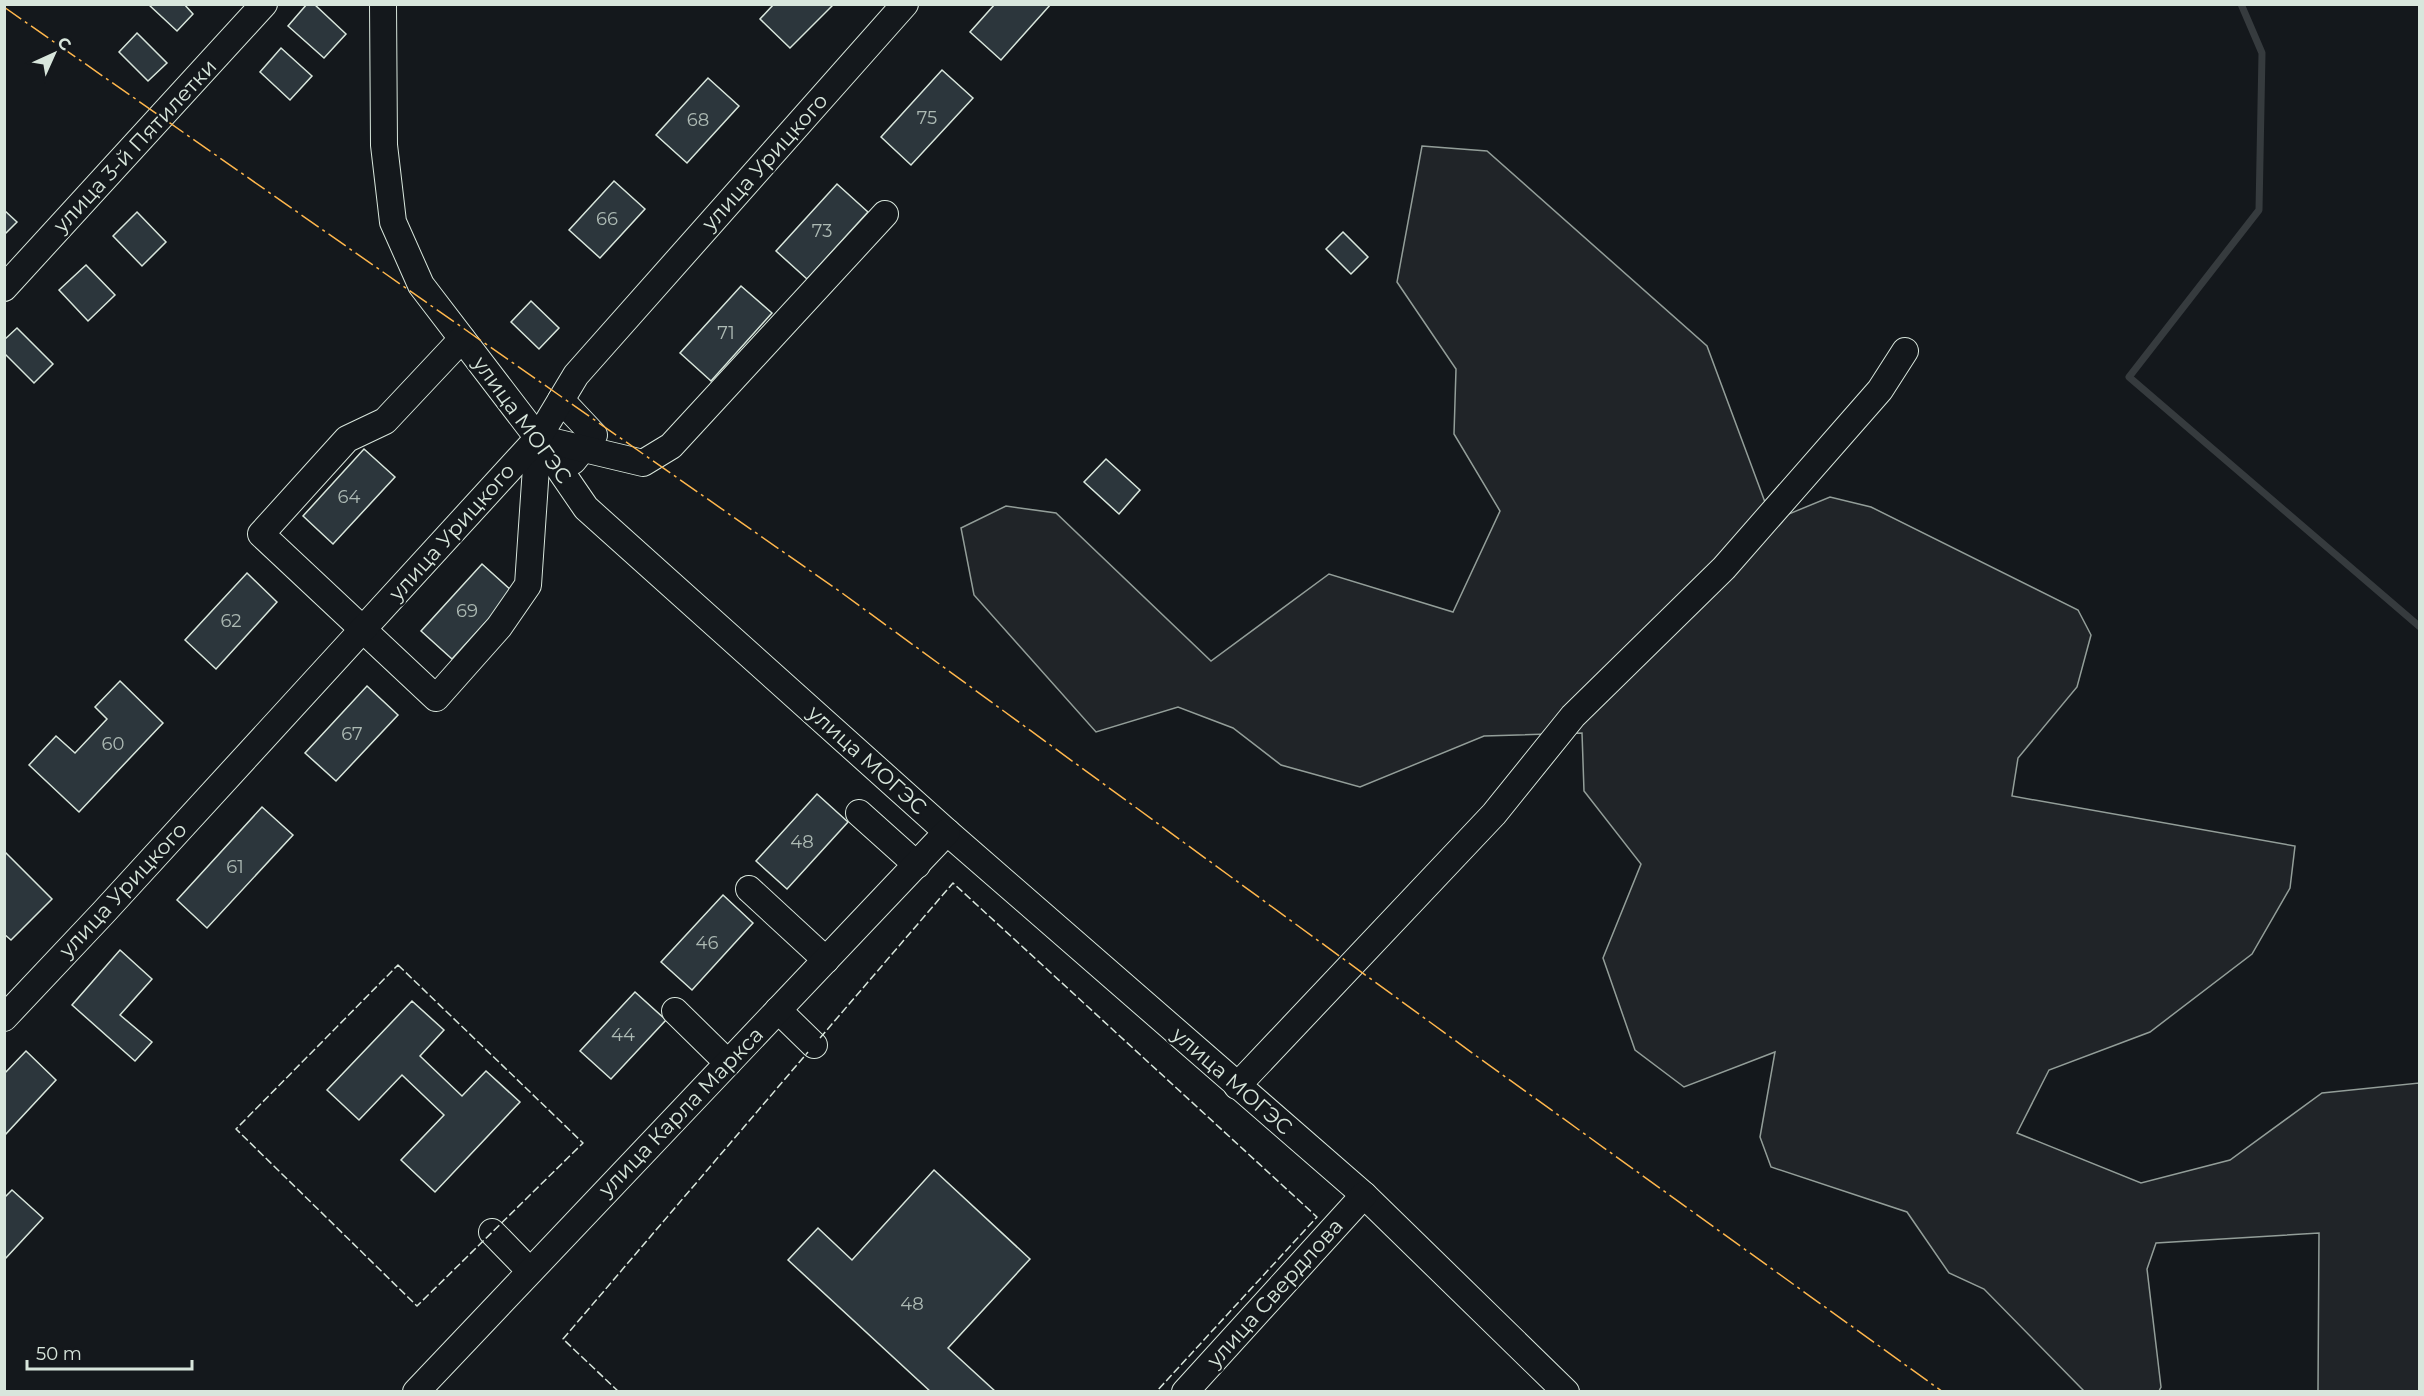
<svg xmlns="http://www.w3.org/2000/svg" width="2424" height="1396" font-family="Montserrat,sans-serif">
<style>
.green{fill:#202428;stroke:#939e99;stroke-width:1.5}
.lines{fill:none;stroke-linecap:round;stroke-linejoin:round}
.stream{stroke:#363b3e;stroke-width:7}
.building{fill:#2c363c;stroke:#d8e6dc;stroke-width:1.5}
.minor-casing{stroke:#d8e6dc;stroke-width:28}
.minor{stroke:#14181c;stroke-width:26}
.fence{stroke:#d8e6dc;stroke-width:1.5;stroke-dasharray:8 3;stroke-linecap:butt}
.power{stroke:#ffb74d;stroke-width:1.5;stroke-dasharray:21 4.5 3 4.5;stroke-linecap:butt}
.labels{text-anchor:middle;stroke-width:4.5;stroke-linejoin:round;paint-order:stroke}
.number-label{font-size:18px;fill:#adbab4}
.street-label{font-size:21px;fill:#d8e6dc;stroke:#14181c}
</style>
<rect width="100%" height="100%" fill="#14181c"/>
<path class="green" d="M 1422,146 L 1487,151 L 1707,346 L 1772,521 L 1830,497 L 1871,507 L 2078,610 L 2091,635 L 2077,687 L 2018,758 L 2012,796 L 2295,846 L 2290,888 L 2252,954 L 2150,1032 L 2049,1070 L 2017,1133 L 2141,1183 L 2230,1160 L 2322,1093 L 2419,1083 L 2419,1391 L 2318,1391 L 2319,1233 L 2156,1243 L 2147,1269 L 2161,1387 L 2159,1391 L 2084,1391 L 1984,1289 L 1949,1273 L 1907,1212 L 1771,1167 L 1760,1137 L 1775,1052 L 1684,1087 L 1635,1050 L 1603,958 L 1641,864 L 1584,791 L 1582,733 L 1484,736 L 1360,787 L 1281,765 L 1233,728 L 1178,707 L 1096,732 L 974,595 L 961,528 L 1006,506 L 1056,513 L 1211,661 L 1329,574 L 1453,612 L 1500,511 L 1454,434 L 1456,369 L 1397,282 Z"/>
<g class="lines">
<path class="stream" d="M 2241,4 L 2262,53 L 2259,210 L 2129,377 L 2420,627"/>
</g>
<g class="building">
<path d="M 148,4 L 184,4 L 193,14 L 177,31 Z"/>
<path d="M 307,4 L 314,4 L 346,34 L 324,58 L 288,26 Z"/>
<path d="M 774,4 L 833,4 L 833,5 L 790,48 L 760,19 Z"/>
<path d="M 995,4 L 1051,4 L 1001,60 L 970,32 Z"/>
<path d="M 137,33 L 167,63 L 148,81 L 119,52 Z"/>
<path d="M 281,48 L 312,76 L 290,100 L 260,72 Z"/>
<path d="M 942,70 L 973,98 L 911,165 L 881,137 Z"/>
<path d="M 708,78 L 739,106 L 687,163 L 656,135 Z"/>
<path d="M 614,181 L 645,209 L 600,258 L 569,230 Z"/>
<path d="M 837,184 L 868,212 L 807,279 L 776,251 Z"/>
<path d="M 4,210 L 17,222 L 4,235 Z"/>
<path d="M 137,212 L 166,242 L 142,266 L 113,236 Z"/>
<path d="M 1343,232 L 1368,257 L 1351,274 L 1326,249 Z"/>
<path d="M 86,265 L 115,295 L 88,321 L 59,290 Z"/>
<path d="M 741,286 L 772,313 L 711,381 L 680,353 Z"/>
<path d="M 531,301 L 559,328 L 539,349 L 511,322 Z"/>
<path d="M 17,328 L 53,364 L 34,383 L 4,353 L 4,340 Z"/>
<path d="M 364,449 L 395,477 L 333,544 L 303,516 Z"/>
<path d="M 1106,459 L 1140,490 L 1119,514 L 1084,482 Z"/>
<path d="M 482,564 L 513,592 L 452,659 L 421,631 Z"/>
<path d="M 247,573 L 277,602 L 216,669 L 185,640 Z"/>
<path d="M 120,681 L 163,723 L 79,812 L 29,765 L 56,736 L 75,753 L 107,719 L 95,707 Z"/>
<path d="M 367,686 L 398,715 L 336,781 L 305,753 Z"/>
<path d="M 817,794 L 848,822 L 787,889 L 756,861 Z"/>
<path d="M 262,807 L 293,835 L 207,928 L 177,900 Z"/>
<path d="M 4,851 L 52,899 L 11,940 L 4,934 Z"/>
<path d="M 723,895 L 753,923 L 692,990 L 661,962 Z"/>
<path d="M 120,950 L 152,979 L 120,1015 L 152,1042 L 135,1061 L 72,1005 Z"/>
<path d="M 635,992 L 666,1020 L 611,1079 L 580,1051 Z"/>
<path d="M 412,1001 L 444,1030 L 420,1056 L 462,1096 L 486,1071 L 520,1102 L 435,1192 L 401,1160 L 444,1115 L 402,1075 L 359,1120 L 327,1090 Z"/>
<path d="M 26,1051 L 56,1080 L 4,1136 L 4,1074 Z"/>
<path d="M 934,1170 L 1030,1259 L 948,1348 L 996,1392 L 931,1392 L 788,1260 L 818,1228 L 852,1260 Z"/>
<path d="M 12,1190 L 43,1218 L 4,1260 L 4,1198 Z"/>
</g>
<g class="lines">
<defs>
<g id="minor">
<path d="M 383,4 L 384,145 L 393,222 L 421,285 L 538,438 L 586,508 L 947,832 L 1364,1195 L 1566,1392"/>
<path d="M 4,288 L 264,4"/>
<path d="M 462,339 L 385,421 L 347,439 L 261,534 L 436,698 L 499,627 L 528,585 L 538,438"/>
<path d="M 561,400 L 594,435 L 573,461"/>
<path d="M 538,438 L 643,463 L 671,446 L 885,214"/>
<path d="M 859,813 L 917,865"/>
<path d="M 749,889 L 826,960"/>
<path d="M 778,1010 L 814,1045"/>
<path d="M 675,1011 L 728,1063"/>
<path d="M 4,1018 L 103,913 L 538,438 L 576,375 L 905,4"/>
<path d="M 1237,1086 L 1494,814 L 1573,716 L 1724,568 L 1880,390 L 1905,351"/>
<path d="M 492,1232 L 530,1271"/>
<path d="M 416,1392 L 947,832"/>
<path d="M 1185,1392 L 1364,1195"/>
</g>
</defs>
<use href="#minor" class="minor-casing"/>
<use href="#minor" class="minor"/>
<g class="fence">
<path d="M 398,965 L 583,1143 L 417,1306 L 236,1129 Z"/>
<path d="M 820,1038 L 953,883 L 1317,1217 L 1156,1392"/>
<path d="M 619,1392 L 563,1339 L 808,1052"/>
</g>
<path class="power" d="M 4,7 L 842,593 L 1475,1055 L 1943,1392"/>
</g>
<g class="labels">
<g class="number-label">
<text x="927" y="124">75</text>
<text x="698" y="126">68</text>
<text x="607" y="225">66</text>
<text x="822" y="237">73</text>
<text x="726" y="339">71</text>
<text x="349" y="503">64</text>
<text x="467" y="617">69</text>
<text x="231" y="627">62</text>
<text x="352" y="740">67</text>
<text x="113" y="750">60</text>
<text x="802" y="848">48</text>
<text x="235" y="873">61</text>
<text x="707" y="949">46</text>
<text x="623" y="1041">44</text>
<text x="912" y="1310">48</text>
</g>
<g class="street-label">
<text transform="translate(135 146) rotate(-47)" y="7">улица 3-й Пятилетки</text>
<text transform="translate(765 162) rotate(-48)" y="7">улица Урицкого</text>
<text transform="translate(522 420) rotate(54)" y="7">улица МОГЭС</text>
<text transform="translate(452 532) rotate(-48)" y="7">улица Урицкого</text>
<text transform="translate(867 760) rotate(42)" y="7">улица МОГЭС</text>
<text transform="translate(123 890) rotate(-47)" y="7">улица Урицкого</text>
<text transform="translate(1232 1081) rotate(41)" y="7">улица МОГЭС</text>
<text transform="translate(681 1112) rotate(-46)" y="7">улица Карла Маркса</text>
<text transform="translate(1275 1293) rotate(-48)" y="7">улица Свердлова</text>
</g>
</g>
<rect width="2424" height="1396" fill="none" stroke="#d8e6dc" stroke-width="12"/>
<g transform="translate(54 54) rotate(45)" stroke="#14181c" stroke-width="4.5" paint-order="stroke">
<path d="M0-4.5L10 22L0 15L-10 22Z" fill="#d8e6dc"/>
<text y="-9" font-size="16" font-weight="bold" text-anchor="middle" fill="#d8e6dc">С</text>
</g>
<path d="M27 1360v9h165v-9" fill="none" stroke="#d8e6dc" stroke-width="3"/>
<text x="36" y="1360" font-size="18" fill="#d8e6dc" stroke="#14181c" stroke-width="4.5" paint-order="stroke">50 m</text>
</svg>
